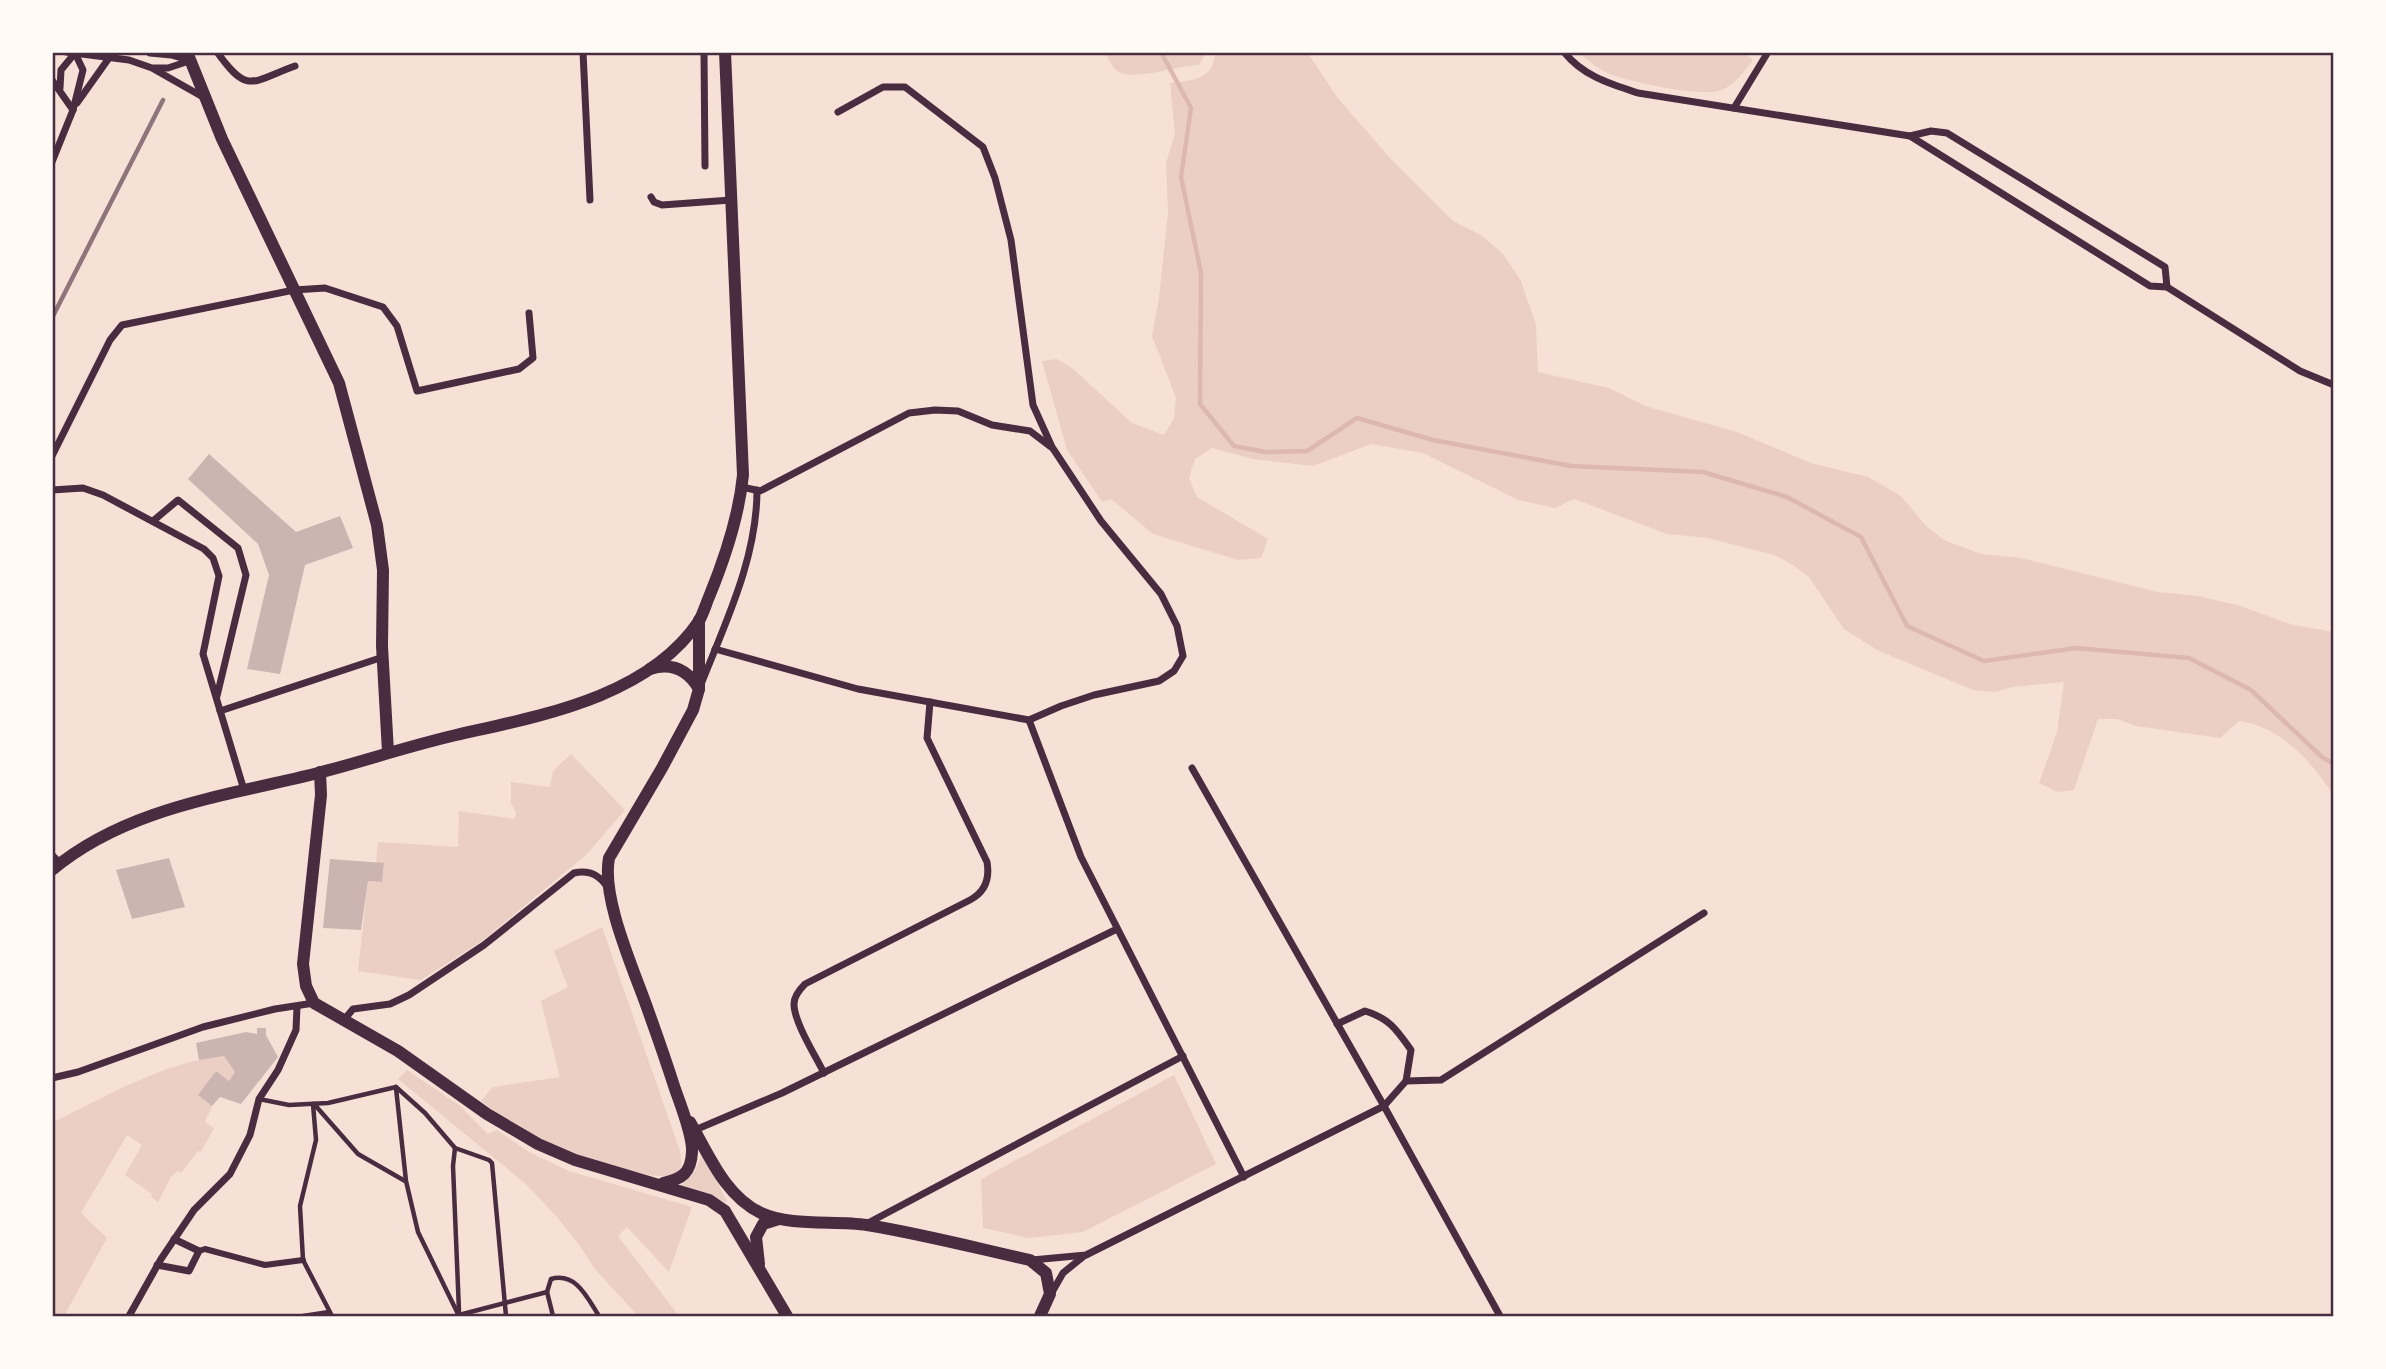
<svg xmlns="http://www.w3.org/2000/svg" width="2386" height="1369" font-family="Lora,serif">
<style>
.green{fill:#ebcfc5}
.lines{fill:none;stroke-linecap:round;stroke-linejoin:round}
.stream{stroke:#dcb8b0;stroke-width:4.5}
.building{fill:#ccb4b1}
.service{stroke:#4a2c40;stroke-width:4.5}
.pedestrian{stroke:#4a2c40;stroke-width:6}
.minor{stroke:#4a2c40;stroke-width:7}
.secondary{stroke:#4a2c40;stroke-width:12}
.primary{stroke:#4a2c40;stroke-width:12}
.rail{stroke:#8f747c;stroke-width:4.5}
.neatline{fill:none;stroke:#4a2c40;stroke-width:2.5}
</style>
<rect width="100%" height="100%" fill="#f7e1d7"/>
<g class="green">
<path d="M 1206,52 L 1199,65 C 1178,65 1134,82 1117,71 C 1112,67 1108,58 1105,53 Z"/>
<path d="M 1742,52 L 1753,60 C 1745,71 1735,84 1722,90 C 1703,98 1630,82 1610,74 C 1598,69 1589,61 1579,53 Z"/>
<path d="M 1215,53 L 1308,53 L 1337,97 L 1390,158 L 1453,221 L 1481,235 L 1503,254 L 1521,281 L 1536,325 L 1538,372 L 1609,388 L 1645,406 L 1737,432 L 1811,463 L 1868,477 L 1901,496 L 1927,527 L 1944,540 L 1981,554 L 2021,558 L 2158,592 L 2198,596 L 2237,605 L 2293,625 L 2333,632 L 2333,792 L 2330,790 C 2309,759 2279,726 2239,721 L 2220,738 L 2136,726 L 2117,719 L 2098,719 L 2074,790 L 2057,792 L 2039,783 L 2057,732 L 2064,682 L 2012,687 L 1996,692 L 1973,690 L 1879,651 L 1844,629 L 1809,577 L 1793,565 L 1774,555 L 1708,538 L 1667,534 L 1574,499 L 1555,508 L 1518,500 L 1423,453 L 1371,444 L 1313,466 L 1253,459 L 1212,448 L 1195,459 L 1189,478 L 1197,497 L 1268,539 L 1261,558 L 1238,560 L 1153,534 L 1111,499 L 1102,502 L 1067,450 L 1042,361 L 1057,359 L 1072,368 L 1132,423 L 1164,435 L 1174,418 L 1176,398 L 1152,336 L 1159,298 L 1168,212 L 1166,163 L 1175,134 L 1170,83 C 1193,80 1213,80 1215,53 Z"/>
<path d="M 571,754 L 625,810 L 586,855 L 482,941 L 421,980 L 358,971 L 368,881 L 382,882 L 384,864 L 376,863 L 378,842 L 458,847 L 459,811 L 515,819 L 516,812 L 511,804 L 511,782 L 550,787 L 553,771 Z"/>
<path d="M 602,927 L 680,1151 C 681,1158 683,1166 678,1171 C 662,1190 561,1149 540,1138 C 520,1127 499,1115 481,1101 L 493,1087 L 560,1077 L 541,1001 L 568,987 L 554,951 Z"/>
<path d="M 224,1056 L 235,1072 L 229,1081 L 198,1095 L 212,1106 L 205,1122 L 214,1128 L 201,1152 L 198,1151 L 181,1173 L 178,1171 L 171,1177 L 158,1202 L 151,1197 L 152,1194 L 125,1175 L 142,1145 L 127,1135 L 81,1213 L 107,1238 L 64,1316 L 53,1316 L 52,1123 C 104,1097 166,1061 224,1056 Z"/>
<path d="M 407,1070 L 459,1105 L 488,1134 L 497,1130 L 529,1152 L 569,1171 L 692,1207 L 669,1272 L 627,1227 L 618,1236 L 679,1316 L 638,1316 L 594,1268 L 580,1246 L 556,1216 L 527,1185 L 398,1079 Z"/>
<path d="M 1174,1075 L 1216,1164 L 1083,1232 L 1029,1238 L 983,1228 L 981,1179 Z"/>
<path d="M 702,1153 L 728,1203 L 681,1185 C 692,1176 698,1167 702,1153 Z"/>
</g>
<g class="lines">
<path class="stream" d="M 1161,52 L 1191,108 L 1181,177 L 1201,273 L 1200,404 L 1234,446 L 1265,452 L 1307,451 L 1357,418 L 1433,440 L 1571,466 L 1703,472 L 1787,497 L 1861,537 L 1907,626 L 1984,661 L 2076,648 L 2189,658 L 2251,690 L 2322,757 L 2334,764"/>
</g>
<g class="building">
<path d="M 209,454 L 296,532 L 340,516 L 353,548 L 305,565 L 280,674 L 247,669 L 269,575 L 258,544 L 188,479 Z"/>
<path d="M 169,858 L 185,907 L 132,919 L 116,870 Z"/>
<path d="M 330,859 L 384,863 L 382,882 L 368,881 L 361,930 L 323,928 Z"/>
<path d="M 257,1028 L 266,1028 L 266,1035 L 278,1057 L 241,1104 L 220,1097 L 212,1106 L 198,1095 L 216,1071 L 229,1081 L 235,1072 L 224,1056 L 199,1060 L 196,1043 L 246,1032 L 257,1034 Z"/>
</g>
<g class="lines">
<g class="service">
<path d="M 396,1087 L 425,1113 L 455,1148 L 489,1160 L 492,1163 L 506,1316"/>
<path d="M 396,1088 L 406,1181 L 418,1232 L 459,1316"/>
<path d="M 259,1099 L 289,1105 L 328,1103 L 396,1087"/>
<path d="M 313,1104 L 316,1140 L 300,1206 L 303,1260 L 332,1316"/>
<path d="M 314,1104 L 358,1154 L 405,1181"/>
<path d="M 455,1148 L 453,1166 L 459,1311"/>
<path d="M 547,1292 L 551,1279 C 576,1272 587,1297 599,1316"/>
<path d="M 547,1292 L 553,1316"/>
<path d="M 459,1315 L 547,1292"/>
<path d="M 303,1316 L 329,1312"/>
</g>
<path class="pedestrian" d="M 199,1251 L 205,1249 L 265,1265 L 303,1260"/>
<g class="minor">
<path d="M 66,52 L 129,60 L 152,68 L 203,97"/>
<path d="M 217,52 C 248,95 251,82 295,66"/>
<path d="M 583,52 L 590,200"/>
<path d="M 704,52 L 705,166"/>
<path d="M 1564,52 C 1583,76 1610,84 1638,93 L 1910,136 L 2150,286 L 2167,287 L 2300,371 L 2334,385"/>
<path d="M 150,53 L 171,55 L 189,60"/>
<path d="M 154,68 L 168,68 L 189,61"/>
<path d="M 52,80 L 73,110"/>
<path d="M 77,103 L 109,58 L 107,57"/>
<path d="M 1734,108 L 1768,52"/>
<path d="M 1910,136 L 1931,131 L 1947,133 L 2165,267 L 2167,287"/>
<path d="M 52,162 L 73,110 L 83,70 L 75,53 L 61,70 L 60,88"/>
<path d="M 651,197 L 654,202 L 662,205 L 731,200"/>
<path d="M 52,456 L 110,340 L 122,325 L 294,290 L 325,288 L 383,307 L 397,326 L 417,391 L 519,369 L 533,358 L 529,313"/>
<path d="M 742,487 L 760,491 L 909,413 L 935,410 L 958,411 L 992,425 L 1030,431 L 1051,447"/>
<path d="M 52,490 L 83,488 L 103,495 L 204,549 L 213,558 L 219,576 L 203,654 L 244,790"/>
<path d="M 153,521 L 178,500 L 238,548 L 246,575 L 217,696"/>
<path d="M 715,649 L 858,689 L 1029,720 L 1061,706 L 1094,695 L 1159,681 L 1174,671 L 1183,656 L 1177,626 L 1161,594 L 1101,521 L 1052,447 L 1033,405 L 1011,240 L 995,178 L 983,147 L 905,87 L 883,87 L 838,112"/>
<path d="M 702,682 C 726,621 757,558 757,490"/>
<path d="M 220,711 L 383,657"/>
<path d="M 1029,720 L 1081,857 L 1244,1177"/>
<path d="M 1192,768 L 1384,1106 L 1500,1316"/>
<path d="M 52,855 L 60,863"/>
<path d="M 344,1020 L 353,1009 L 390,1004 L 409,995 L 484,945 L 574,873 C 588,870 599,874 607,887"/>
<path d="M 824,1073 C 815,1055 794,1022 794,1004 C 794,996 799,990 805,984 L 970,900 C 985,892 990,879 987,862 L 927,738 L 930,702"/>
<path d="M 52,1078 L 78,1072 L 203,1027 L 275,1009 L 314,1003"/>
<path d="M 1406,1081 L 1441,1080 L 1704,913"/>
<path d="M 695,1130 L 782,1093 L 1117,929"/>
<path d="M 868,1223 L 1183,1056"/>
<path d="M 1032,1260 L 1086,1255 L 1384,1106 L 1406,1081 L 1411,1050 C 1397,1030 1389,1018 1365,1011 L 1337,1024"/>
<path d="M 157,1265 L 189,1271 L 199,1251 L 174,1239"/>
<path d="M 1051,1294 L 1063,1273 L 1084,1256"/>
<path d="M 129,1316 L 161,1259 L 194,1210 L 230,1174 L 250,1135 L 259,1099 L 278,1070 L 296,1030 L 297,1007"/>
</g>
<g class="secondary">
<path d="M 187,52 L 222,139 L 339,383 L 377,525 L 383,570 L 382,646 L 388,752"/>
<path d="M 650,669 C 672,662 688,670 699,689"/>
<path d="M 320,772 L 321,795 L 303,964 L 306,986 L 314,1003 L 398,1051 L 487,1114 L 538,1144 L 575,1160 L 709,1200 L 725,1211 L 787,1316"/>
<path d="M 690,1122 C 709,1155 725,1196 761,1213 C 791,1227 835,1220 867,1225 C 922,1234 976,1248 1030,1260 L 1046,1273 L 1050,1294 L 1040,1316"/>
<path d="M 663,1183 C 682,1179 691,1173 692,1152 C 693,1136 681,1106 675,1089 C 667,1064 658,1038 649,1013 C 635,972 601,899 609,858 L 662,768 L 693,710 L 699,689 L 699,620"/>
<path d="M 759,1264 L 756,1237 L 763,1224 L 779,1219"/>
</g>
<path class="primary" d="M 52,870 C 127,807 227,796 318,773 C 364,761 409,746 456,735 C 539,716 647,698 699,621 C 703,614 706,604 709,597 C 725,558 739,516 743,475 L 725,52"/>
<path class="rail" d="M 52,318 L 163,100"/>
</g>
<rect width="2386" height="1369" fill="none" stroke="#fffaf5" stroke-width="108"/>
<rect x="54" y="54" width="2278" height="1261" class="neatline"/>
</svg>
